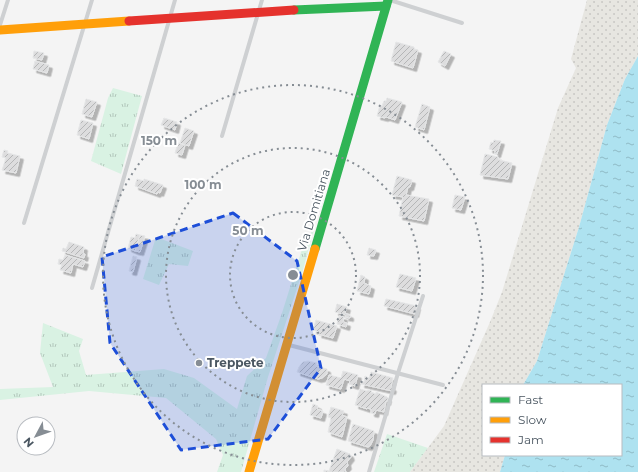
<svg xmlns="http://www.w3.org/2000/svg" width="638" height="472" font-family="Montserrat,sans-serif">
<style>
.grass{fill:url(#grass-tufts)}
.sand{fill:url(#sand-dots)}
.water{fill:url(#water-ripples)}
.building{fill:url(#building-hatch);stroke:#e5e6e7;filter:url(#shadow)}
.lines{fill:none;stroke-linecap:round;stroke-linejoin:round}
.lane{stroke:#ced0d2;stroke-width:4}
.fast{stroke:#30b455;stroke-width:9}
.slow{stroke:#ff9f0a;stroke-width:9}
.jam{stroke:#e5322d;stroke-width:9}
.marked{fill:#1d4ed8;fill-opacity:0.2;stroke:#1d4ed8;stroke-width:3;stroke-dasharray:8 5;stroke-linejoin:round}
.ring{fill:none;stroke:#868d94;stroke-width:2;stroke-dasharray:2 4}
.poi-dot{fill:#868d94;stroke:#fff;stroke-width:1.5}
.labels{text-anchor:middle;stroke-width:4;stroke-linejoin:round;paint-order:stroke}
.street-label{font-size:12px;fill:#4a5661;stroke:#fff}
.poi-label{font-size:12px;font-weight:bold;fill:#4a5661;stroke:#fff;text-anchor:start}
.centre{fill:#868d94;stroke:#fff;stroke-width:2}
.ring-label{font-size:12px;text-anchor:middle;font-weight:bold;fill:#868d94;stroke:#fff;stroke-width:4;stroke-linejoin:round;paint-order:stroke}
</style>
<defs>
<pattern id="grass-tufts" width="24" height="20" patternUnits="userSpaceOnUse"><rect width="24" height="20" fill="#d9f2e3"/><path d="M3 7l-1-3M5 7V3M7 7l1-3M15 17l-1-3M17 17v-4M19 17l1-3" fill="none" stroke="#b2c7bb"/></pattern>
<pattern id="sand-dots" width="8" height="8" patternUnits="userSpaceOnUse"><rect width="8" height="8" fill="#e7e6e1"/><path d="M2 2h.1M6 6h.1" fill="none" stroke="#c8c7c4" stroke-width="1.8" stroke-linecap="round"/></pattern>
<pattern id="water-ripples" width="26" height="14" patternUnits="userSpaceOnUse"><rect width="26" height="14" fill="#aee2f0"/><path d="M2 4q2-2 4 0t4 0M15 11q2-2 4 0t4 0" fill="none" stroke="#90bac6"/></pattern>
<pattern id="building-hatch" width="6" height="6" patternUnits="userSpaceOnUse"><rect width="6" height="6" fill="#ddddde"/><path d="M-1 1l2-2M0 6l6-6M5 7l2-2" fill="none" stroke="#b5b6b7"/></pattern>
<filter id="shadow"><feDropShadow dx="3.5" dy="3.5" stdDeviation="0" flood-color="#0004"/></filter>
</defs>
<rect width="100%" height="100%" fill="#f4f4f4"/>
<g class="grass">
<path d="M 113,88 L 142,96 L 121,174 L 91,161 L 108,98 Z"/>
<path d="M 315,226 L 303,270 L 268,377 L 241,472 L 217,472 L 223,455 L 216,439 L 166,398 L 89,391 L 0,400 L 0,389 L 53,387 L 40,353 L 43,323 L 83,339 L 79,351 L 86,375 L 164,369 L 194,378 L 237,409 L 247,376 L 266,358 L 282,313 L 303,246 Z"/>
<path d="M 156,237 L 193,251 L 188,266 L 169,264 L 159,285 L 143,279 Z"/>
<path d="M 387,434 L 428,448 L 410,472 L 374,472 Z"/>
</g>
<path class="sand" d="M 587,0 L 638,0 L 638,56 L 625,79 L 607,125 L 579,227 L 537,361 L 523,385 L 483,385 L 483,455 L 505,455 L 500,472 L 410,472 L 444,426 L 490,322 L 502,292 L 558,108 L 576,68 L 571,59 Z"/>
<path class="water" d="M 638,56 L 638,472 L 500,472 L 505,455 L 621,455 L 621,385 L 523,385 L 537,361 L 579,227 L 607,125 L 625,79 Z"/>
<g class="building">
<path d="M 396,42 L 414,47 L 414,49 L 418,50 L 413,68 L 391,61 Z"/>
<path d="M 34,51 L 44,53 L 42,60 L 33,58 Z"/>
<path d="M 444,51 L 451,54 L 445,66 L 438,62 Z"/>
<path d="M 35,61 L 49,65 L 47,73 L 33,69 Z"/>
<path d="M 387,98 L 402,102 L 395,120 L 386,117 L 385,118 L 377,116 L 380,105 L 382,106 L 384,101 L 386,101 Z"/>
<path d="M 86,99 L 97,102 L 92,117 L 82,114 Z"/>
<path d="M 422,104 L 430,107 L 424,130 L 415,127 Z"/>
<path d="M 164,118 L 177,122 L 175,130 L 161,125 Z"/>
<path d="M 81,120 L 93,123 L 89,139 L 77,135 Z"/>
<path d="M 185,128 L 194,131 L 189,146 L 180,143 Z"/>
<path d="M 494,140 L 501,141 L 497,154 L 495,154 L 495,151 L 489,149 L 491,142 L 493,143 Z"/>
<path d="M 178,143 L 185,145 L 182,155 L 175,153 Z"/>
<path d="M 4,150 L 8,151 L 7,153 L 20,156 L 16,173 L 2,170 L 6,158 L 2,157 Z"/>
<path d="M 485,154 L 498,157 L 499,160 L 512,163 L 508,179 L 480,175 Z"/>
<path d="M 397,176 L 412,180 L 410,187 L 408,187 L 406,195 L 429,199 L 424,221 L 399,216 L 403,197 L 392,195 Z"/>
<path d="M 137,179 L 144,181 L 144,179 L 163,185 L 160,193 L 158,192 L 157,194 L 135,186 Z"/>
<path d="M 455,195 L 465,197 L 461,210 L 452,208 Z"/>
<path d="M 136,234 L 140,235 L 135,251 L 128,248 L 131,237 L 135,238 Z"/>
<path d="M 140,235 L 145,236 L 140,252 L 135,251 Z"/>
<path d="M 69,242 L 84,247 L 83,254 L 85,254 L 84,258 L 62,251 L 63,248 L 66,249 Z"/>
<path d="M 369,248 L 376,250 L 374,256 L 367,255 Z"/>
<path d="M 65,255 L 85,261 L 83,267 L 73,264 L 71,273 L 60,270 L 62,265 L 58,264 L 59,259 L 63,260 Z"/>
<path d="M 133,256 L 137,257 L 133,272 L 129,271 Z"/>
<path d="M 400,274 L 416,278 L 412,291 L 396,287 Z"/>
<path d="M 361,275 L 365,277 L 364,283 L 371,286 L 369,294 L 357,291 Z"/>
<path d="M 386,299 L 417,306 L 415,314 L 384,306 Z"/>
<path d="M 337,304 L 347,307 L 345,313 L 350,315 L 350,318 L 345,317 L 346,315 L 335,312 Z"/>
<path d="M 339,316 L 344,317 L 343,322 L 347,323 L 346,327 L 337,324 Z"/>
<path d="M 316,320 L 337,326 L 333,338 L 318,334 L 319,332 L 313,330 Z"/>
<path d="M 308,361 L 317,363 L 316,366 L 327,369 L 327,374 L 322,378 L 318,379 L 297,372 L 299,367 L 303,362 Z"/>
<path d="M 343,371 L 358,375 L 355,386 L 349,384 L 350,381 L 344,379 L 341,389 L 326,385 L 329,375 L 341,378 Z"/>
<path d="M 371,372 L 393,378 L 391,387 L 393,388 L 392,391 L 361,384 L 362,381 L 364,382 L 365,376 L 369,378 Z"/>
<path d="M 360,389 L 367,391 L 368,390 L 372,391 L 371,392 L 376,394 L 376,392 L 387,397 L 388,398 L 387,402 L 386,401 L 384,412 L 376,410 L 375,414 L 371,413 L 371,409 L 367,408 L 367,409 L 355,405 Z"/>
<path d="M 313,404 L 318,406 L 317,409 L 323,411 L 321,418 L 310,415 Z"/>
<path d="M 331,407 L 344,411 L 342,415 L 347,417 L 342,437 L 328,432 L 331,418 L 328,417 Z"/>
<path d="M 353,424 L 374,431 L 373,440 L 370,446 L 368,447 L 348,441 Z"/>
<path d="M 337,449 L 350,454 L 350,455 L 351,457 L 347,462 L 348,466 L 345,469 L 346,472 L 324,472 L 324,470 L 329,471 Z"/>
</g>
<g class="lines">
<g class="lane">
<path d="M 390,0 L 462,23"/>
<path d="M 0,25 L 8,0"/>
<path d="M 222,136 L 262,0"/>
<path d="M 24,223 L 92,0"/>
<path d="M 92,288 L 175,0"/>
<path d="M 289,345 L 443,385"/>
<path d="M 369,472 L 398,373 L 423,296"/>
</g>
<g class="fast">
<path d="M 294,10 L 386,6"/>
<path d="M 315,249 L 388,0"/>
</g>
<g class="slow">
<path d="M 0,30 L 129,21"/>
<path d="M 249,472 L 315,249"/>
</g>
<path class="jam" d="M 129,21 L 294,10"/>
</g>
<path class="marked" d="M 233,213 L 297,261 L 321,368 L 268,439 L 181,450 L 110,343 L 102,257 Z"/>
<g class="ring">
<circle cx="293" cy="275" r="63"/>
<circle cx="293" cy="275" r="127"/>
<circle cx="293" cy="275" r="190"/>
</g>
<circle class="poi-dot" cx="199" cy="363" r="4"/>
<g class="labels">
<g class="street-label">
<text transform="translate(314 210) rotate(-73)" y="4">Via Domitiana</text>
</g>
<g class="poi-label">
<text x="207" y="367">Treppete</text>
</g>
</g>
<circle cx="293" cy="275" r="6" class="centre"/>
<g class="ring-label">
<text x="159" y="145">150 m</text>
<text x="203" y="189">100 m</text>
<text x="248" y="235">50 m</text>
</g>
<rect x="482" y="384" width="140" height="72" fill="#ffffff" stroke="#b7bbc0"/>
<rect x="490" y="397" width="20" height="6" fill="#30b455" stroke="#b7bbc0"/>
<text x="518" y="404" font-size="12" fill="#4a5661">Fast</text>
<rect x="490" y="417" width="20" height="6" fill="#ff9f0a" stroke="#b7bbc0"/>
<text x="518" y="424" font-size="12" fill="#4a5661">Slow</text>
<rect x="490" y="437" width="20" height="6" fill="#e5322d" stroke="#b7bbc0"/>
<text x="518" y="444" font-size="12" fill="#4a5661">Jam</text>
<g transform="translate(36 436) rotate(229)"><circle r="19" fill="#ffffff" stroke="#b7bbc0"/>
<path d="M0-3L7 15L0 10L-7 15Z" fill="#868d94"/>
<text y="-6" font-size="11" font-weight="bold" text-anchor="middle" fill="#4a5661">N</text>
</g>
</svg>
